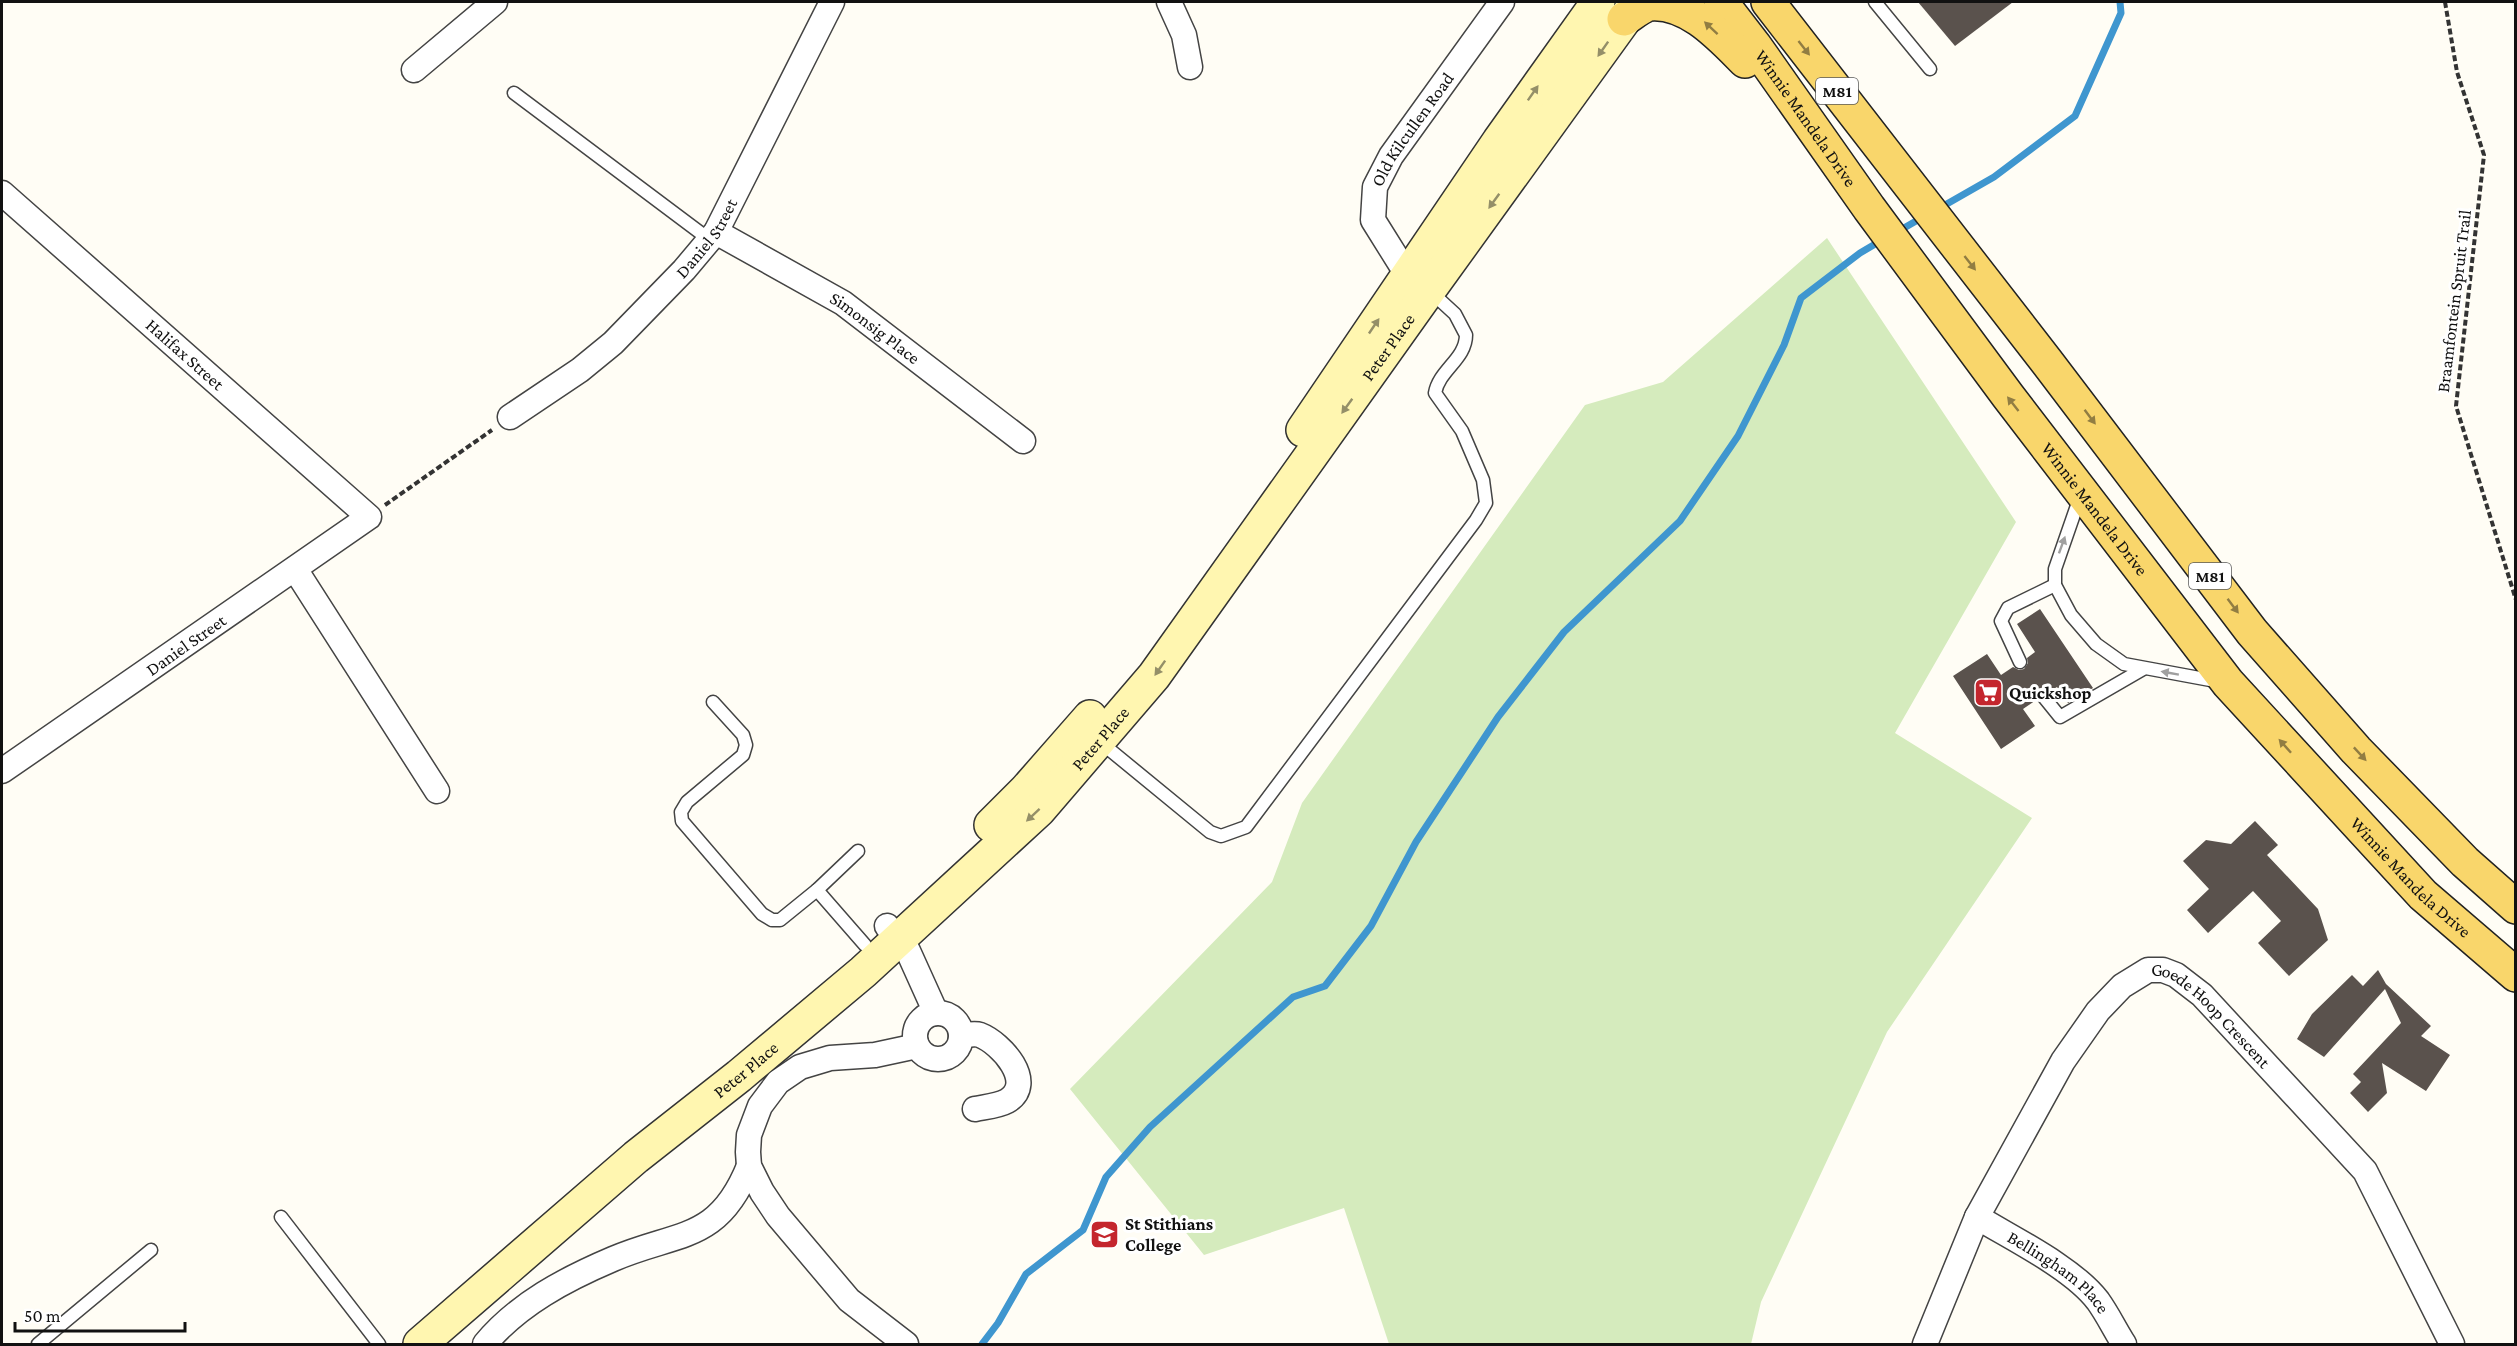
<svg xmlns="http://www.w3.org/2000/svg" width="2517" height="1346" font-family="'Crimson Pro',serif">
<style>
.green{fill:#d5ebbd}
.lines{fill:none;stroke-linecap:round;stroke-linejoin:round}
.stream{stroke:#3f96cf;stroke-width:7}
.building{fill:#5a524d}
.service-casing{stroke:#444;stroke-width:15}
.minor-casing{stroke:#444;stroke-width:27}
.secondary-casing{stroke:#333;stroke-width:36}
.primary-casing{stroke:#222;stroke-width:36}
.path{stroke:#333;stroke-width:4;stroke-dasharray:6 3;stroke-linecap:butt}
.service{stroke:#fff;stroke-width:12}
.minor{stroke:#fff;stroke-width:24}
.secondary{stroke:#fff6b0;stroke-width:33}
.primary{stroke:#f9d66b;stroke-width:33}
.oneway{fill:#917d42}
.oneway2{fill:#948f68}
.oneway3{fill:#a0a0a0}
.labels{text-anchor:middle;stroke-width:6;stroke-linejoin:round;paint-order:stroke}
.shield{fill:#fff;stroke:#585858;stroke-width:1.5}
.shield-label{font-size:16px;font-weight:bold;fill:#111}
.street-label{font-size:18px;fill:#111;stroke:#fff}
.poi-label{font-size:18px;font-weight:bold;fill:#111;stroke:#fff;text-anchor:start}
</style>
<rect width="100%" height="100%" fill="#fffdf5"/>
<path class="green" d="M 1827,238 L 2016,522 L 1895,733 L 2032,818 L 1887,1032 L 1761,1302 L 1751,1344 L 1389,1344 L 1344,1208 L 1204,1255 L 1070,1089 L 1272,882 L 1302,803 L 1585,405 L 1663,382 Z"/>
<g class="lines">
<g class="stream">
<path d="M 1938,209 L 1994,177 L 2075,116 L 2121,13 L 2120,2"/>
<path d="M 1897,232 L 1923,217"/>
<path d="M 982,1344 L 998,1323 L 1026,1274 L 1083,1230 L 1106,1177 L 1150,1127 L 1293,997 L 1325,986 L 1371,926 L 1416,842 L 1498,717 L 1564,632 L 1680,521 L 1738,436 L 1784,345 L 1801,298 L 1860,253 L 1882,240"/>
</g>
</g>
<g class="building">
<path d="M 1918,2 L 2013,2 L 1955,46 Z"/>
<path d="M 2040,609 L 2093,688 L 2068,703 L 2057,687 L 2050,691 L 2045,688 L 2038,689 L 2035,694 L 2036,700 L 2023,709 L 2035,726 L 2001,749 L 1953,676 L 1987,654 L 2001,675 L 2013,667 L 2019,670 L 2024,669 L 2028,663 L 2027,658 L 2035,652 L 2017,624 Z"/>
<path d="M 2255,821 L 2278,845 L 2267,855 L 2318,909 L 2328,940 L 2289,976 L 2258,943 L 2281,921 L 2253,891 L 2208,933 L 2187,910 L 2209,889 L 2183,861 L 2206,840 L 2231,844 Z"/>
<path d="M 2378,970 L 2386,984 L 2431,1026 L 2421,1036 L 2450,1055 L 2426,1091 L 2382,1063 L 2387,1093 L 2368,1112 L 2350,1093 L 2361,1082 L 2353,1074 L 2401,1023 L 2385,989 L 2324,1057 L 2297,1039 L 2312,1014 L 2352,975 L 2363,986 Z"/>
</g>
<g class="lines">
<defs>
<g id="service">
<path d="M 1875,2 L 1930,69"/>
<path d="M 514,93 L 710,240"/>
<path d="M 2080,497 L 2055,569 L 2055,585 L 2071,615 L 2096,644 L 2124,664 L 2221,682"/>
<path d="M 2020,662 L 2001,621 L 2008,608 L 2055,585"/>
<path d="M 2043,696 L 2060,717 L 2143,669"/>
<path d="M 713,702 L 743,735 L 746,745 L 743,755 L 687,802 L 681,812 L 682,821 L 762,914 L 772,920 L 780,920 L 817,890 L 865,945"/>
<path d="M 1099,741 L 1210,832 L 1221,836 L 1246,827 L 1476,520 L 1486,503 L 1483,480 L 1462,431 L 1435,393 C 1439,370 1466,359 1466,335 L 1455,314 L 1430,291"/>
<path d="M 817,890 L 858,851"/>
<path d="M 281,1217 L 379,1344"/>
<path d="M 38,1344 L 151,1250"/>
</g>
<g id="minor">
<path d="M 1169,2 L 1184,35 L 1190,67"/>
<path d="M 414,70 L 495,2"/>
<path id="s1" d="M 2,193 L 369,517 L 2,771"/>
<path id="s2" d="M 716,232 L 843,303 L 1023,441"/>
<path id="s3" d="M 1418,283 L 1408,276 L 1373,220 L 1375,187 L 1391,156 L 1502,2"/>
<path id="s4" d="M 510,417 L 580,370 L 613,343 L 684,270 L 716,232 L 832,2"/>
<path d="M 295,569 L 437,791"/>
<path d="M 887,926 L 908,951 L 936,1013"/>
<circle cx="938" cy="1036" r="23"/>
<path d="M 961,1036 C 967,1035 974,1033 980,1035 C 1001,1043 1037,1083 1007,1101 C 998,1106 984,1107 975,1109"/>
<path id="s5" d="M 1977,1217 C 2013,1239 2073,1268 2098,1301 C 2108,1315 2115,1330 2124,1344"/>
<path d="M 485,1344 C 518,1304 566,1279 613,1259 C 678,1231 718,1243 749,1166"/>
<path d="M 906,1344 L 849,1300 L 778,1216 L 762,1192 L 749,1166 L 748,1152 L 749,1135 L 760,1106 L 778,1082 L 800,1067 L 830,1058 L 875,1055 L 917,1046"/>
<path id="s6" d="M 1925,1344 L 1977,1217 L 2063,1061 L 2098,1011 L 2122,986 L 2148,970 L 2163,970 L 2176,975 L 2202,995 L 2365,1171 L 2452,1344"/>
</g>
<g id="secondary">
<path d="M 1303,430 L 1499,141 L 1598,2"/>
<path d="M 991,825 L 1026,790 L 1090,717"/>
<path id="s7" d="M 420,1344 L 636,1157 L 739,1076 L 863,972 L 1039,810 L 1154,676 L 1429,290 L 1637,2"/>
</g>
<g id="primary">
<path id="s8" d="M 1721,2 L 1755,46 L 1869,208 L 2008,396 L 2228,683 L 2423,895 L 2516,975"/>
<path d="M 1768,2 L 2047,362 L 2252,632 L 2356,750 L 2465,862 L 2516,907"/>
<path d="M 1624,19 C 1632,14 1640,7 1649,4 C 1688,0 1721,37 1745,61"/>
</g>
</defs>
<use href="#service" class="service-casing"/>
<use href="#minor" class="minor-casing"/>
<use href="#secondary" class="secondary-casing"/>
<use href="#primary" class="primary-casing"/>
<g class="path">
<path d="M 2445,2 L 2457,72 L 2484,155 L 2456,406 L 2516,600"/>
<path d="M 385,505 L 492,430"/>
</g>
<use href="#service" class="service"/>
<use href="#minor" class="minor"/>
<use href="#secondary" class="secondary"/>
<use href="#primary" class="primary"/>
</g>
<defs><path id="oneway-solid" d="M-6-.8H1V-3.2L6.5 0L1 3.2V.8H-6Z" transform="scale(1.5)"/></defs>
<g class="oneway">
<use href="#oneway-solid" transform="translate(1711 28) rotate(-137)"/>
<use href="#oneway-solid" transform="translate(1804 48) rotate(52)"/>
<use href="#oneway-solid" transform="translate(1970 263) rotate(52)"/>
<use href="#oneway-solid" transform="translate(2013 404) rotate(-128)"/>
<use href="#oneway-solid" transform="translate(2090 417) rotate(53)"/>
<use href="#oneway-solid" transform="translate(2233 606) rotate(53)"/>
<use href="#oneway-solid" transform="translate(2285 746) rotate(-132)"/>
<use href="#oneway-solid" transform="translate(2360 754) rotate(47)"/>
</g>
<g class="oneway2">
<use href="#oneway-solid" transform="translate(1603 49) rotate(125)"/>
<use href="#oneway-solid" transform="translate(1533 93) rotate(-55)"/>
<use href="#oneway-solid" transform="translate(1494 201) rotate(126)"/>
<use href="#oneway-solid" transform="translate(1374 326) rotate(-56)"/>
<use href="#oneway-solid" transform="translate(1347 406) rotate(126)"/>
<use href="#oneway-solid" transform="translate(1160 668) rotate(125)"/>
<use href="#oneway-solid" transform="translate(1033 815) rotate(137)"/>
</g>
<g class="oneway3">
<use href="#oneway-solid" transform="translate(2062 545) rotate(-70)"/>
<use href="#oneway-solid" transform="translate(2170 673) rotate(-170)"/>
</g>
<defs>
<symbol id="supermarket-square" viewBox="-11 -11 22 22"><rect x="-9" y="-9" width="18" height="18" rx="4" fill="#c4262e" stroke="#fff"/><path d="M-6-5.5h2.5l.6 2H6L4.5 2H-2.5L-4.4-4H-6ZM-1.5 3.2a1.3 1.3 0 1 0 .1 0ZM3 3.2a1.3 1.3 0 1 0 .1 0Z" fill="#fff"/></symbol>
<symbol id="school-square" viewBox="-11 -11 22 22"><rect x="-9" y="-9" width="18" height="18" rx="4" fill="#c4262e" stroke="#fff"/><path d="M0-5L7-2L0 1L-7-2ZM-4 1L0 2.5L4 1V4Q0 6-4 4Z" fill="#fff"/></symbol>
</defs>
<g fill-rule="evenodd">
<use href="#supermarket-square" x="1972" y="676" width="33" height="33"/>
<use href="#school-square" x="1088" y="1218" width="33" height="33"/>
</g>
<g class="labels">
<g class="shield">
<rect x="1816" y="78" width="42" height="26" rx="4.5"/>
<rect x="2189" y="563" width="42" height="26" rx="4.5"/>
</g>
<g class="shield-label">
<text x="1837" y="97">M81</text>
<text x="2210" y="582">M81</text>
</g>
<g class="street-label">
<text dy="6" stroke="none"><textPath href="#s8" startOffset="144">Winnie Mandela Drive</textPath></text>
<text dy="6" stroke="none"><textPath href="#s3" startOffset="180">Old Kilcullen Road</textPath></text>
<text dy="6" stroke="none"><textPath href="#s4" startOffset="268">Daniel Street</textPath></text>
<text transform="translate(2454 301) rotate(-83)" y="6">Braamfontein Spruit Trail</text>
<text dy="6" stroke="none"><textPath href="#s2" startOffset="186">Simonsig Place</textPath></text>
<text dy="6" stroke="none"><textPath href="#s7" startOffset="1398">Peter Place</textPath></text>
<text dy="6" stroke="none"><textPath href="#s1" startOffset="244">Halifax Street</textPath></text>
<text dy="6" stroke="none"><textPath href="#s8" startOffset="630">Winnie Mandela Drive</textPath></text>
<text transform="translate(186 645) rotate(-35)" y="6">Daniel Street</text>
<text dy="6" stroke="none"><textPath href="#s7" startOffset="912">Peter Place</textPath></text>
<text dy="6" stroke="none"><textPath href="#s8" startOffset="1116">Winnie Mandela Drive</textPath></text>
<text dy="6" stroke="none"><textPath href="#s6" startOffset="522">Goede Hoop Crescent</textPath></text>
<text dy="6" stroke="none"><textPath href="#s7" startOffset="426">Peter Place</textPath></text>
<text dy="6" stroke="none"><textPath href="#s5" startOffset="99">Bellingham Place</textPath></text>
</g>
<g class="poi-label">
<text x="2009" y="699">Quickshop</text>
<text x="1125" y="1230">St Stithians<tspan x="1125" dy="21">College</tspan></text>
</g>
</g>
<rect width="2517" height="1346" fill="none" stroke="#111111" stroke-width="6"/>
<path d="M15 1322v9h170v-9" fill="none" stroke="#111111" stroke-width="3"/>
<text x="24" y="1322" font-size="18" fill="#111111" stroke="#ffffff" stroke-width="4.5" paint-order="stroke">50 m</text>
</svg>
